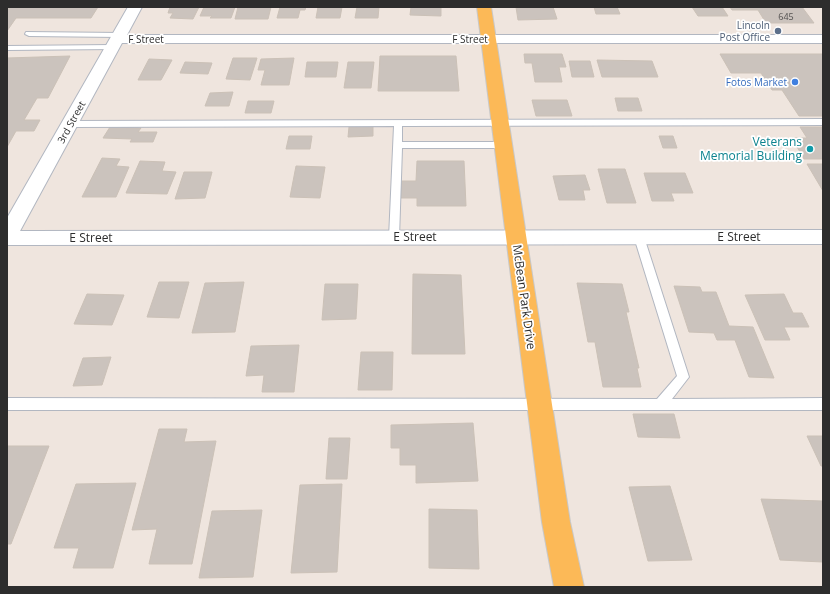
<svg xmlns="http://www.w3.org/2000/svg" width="830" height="594" font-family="'Open Sans',sans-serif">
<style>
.building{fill:#cbc3bd;stroke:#cbc1b7}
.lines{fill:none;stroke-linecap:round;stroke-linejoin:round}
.lane-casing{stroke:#b2b7c1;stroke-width:2}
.street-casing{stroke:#b2b7c1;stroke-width:2}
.primary-casing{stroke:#c8c8c8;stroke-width:2}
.lane{fill:#fff;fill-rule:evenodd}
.street{fill:#fff;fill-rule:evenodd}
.primary{fill:#fcb957;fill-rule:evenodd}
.service-dot{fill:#5c6f8a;stroke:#fff;stroke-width:1.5}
.shop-dot{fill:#3f7fe0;stroke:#fff;stroke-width:1.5}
.culture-dot{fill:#0f9aa8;stroke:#fff;stroke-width:1.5}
.labels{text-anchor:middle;stroke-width:3.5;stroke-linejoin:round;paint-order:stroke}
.far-number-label{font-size:9px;fill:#545251}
.far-service-label{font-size:10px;fill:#4e5e75;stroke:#fff;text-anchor:end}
.far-street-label{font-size:10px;fill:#2d2d2d;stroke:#fff}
.far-shop-label{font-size:10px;fill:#366cbe;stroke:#fff;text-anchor:end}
.culture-label{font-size:12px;fill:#0d838f;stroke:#fff;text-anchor:end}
.street-label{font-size:12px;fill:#2d2d2d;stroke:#fff}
</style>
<rect width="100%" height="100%" fill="#efe5de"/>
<g class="building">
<path d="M 7,7 L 98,7 L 91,18 L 16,18 L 7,31 Z"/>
<path d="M 170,7 L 199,7 L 193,19 L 170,18 L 173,13 L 168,13 Z"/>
<path d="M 204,7 L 235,7 L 231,18 L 210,18 L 212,16 L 200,16 Z"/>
<path d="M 238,7 L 271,7 L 268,19 L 235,19 Z"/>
<path d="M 280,7 L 306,7 L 305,10 L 300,10 L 298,18 L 277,18 Z"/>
<path d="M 318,7 L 342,7 L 340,18 L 316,18 Z"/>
<path d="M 357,7 L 379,7 L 378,18 L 355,18 Z"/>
<path d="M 411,7 L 441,7 L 441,16 L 410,15 Z"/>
<path d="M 516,7 L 553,7 L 557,19 L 518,20 Z"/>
<path d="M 594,7 L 617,7 L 620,14 L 596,14 Z"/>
<path d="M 692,7 L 722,7 L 728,16 L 698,16 Z"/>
<path d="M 730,7 L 802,7 L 814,23 L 766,23 L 758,10 L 732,10 Z"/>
<path d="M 524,54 L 562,54 L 566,67 L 559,67 L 562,82 L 535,82 L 532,63 L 525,63 Z"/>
<path d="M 720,54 L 823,54 L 823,116 L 799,116 L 782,90 L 772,90 L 761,73 L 731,73 Z"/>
<path d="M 70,56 L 48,98 L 37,98 L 24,120 L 40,120 L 34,131 L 16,131 L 7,147 L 7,58 Z"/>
<path d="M 380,56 L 456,56 L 459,91 L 378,91 Z"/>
<path d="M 233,58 L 257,58 L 250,80 L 226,79 Z"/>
<path d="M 294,58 L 289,85 L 261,85 L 265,70 L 258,70 L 261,59 Z"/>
<path d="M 149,59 L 172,60 L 161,80 L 138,80 Z"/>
<path d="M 597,60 L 652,61 L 658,77 L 602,77 Z"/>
<path d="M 569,61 L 590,61 L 594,77 L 572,77 Z"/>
<path d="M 185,62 L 212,63 L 208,74 L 180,73 Z"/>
<path d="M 307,62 L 338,62 L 336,77 L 305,77 Z"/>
<path d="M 348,62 L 374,62 L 371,88 L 344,88 Z"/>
<path d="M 233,92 L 229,106 L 205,106 L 210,93 Z"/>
<path d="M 615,98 L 638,98 L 642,111 L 618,111 Z"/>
<path d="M 532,100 L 567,100 L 572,116 L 536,116 Z"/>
<path d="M 248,101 L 274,101 L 271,113 L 245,113 Z"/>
<path d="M 373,126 L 373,136 L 348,137 L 349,127 Z"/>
<path d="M 110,127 L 141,128 L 138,132 L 157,132 L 153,142 L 130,142 L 132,139 L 103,138 Z"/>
<path d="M 800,127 L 823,127 L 823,159 L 804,159 L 792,138 L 807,138 Z"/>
<path d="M 289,136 L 312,136 L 310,149 L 286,149 Z"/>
<path d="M 659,136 L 673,136 L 677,148 L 663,148 Z"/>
<path d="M 102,158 L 120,159 L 116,166 L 129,167 L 116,197 L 82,197 Z"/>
<path d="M 140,161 L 165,162 L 162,171 L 176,172 L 167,194 L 126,193 Z"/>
<path d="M 417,161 L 464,161 L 466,206 L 417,206 L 417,198 L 401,198 L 402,181 L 416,181 Z"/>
<path d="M 807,164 L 823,164 L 823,191 Z"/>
<path d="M 296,166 L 325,167 L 320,198 L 290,197 Z"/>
<path d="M 598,169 L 625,169 L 636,203 L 607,203 Z"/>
<path d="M 184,172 L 212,172 L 205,198 L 175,199 Z"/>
<path d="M 644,173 L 685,173 L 693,193 L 671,193 L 674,201 L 652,201 Z"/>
<path d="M 585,175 L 590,190 L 583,190 L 585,200 L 559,200 L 553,176 Z"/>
<path d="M 413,274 L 461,275 L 465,354 L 412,354 Z"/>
<path d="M 159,282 L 189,282 L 179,318 L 147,317 Z"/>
<path d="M 244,282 L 235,332 L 192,333 L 205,283 Z"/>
<path d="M 577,283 L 622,284 L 629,312 L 626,312 L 639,368 L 637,368 L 641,387 L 603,387 L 595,342 L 588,342 Z"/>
<path d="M 325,284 L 358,284 L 356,319 L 322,320 Z"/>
<path d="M 674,286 L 700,287 L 702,292 L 716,292 L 729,326 L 753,327 L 774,378 L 749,377 L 735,340 L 717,340 L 714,333 L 689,332 Z"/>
<path d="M 87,294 L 124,295 L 112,325 L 74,324 Z"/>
<path d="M 784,294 L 793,313 L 802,313 L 809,327 L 784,327 L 790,340 L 765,340 L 745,295 Z"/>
<path d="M 299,345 L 294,392 L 262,392 L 264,375 L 246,376 L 251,346 Z"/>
<path d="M 361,352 L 393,352 L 392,390 L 358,390 Z"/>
<path d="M 111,357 L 102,385 L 73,386 L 83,358 Z"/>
<path d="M 633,414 L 674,414 L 680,438 L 638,437 Z"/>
<path d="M 473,423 L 478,481 L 416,483 L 416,465 L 400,465 L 400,448 L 391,448 L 391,425 Z"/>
<path d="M 159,429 L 187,429 L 184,442 L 216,441 L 192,564 L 149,564 L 157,529 L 132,530 Z"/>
<path d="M 807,436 L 823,436 L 823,466 L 821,466 Z"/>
<path d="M 329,438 L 350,438 L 347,479 L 326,479 Z"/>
<path d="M 7,446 L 49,446 L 11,544 L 7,544 Z"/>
<path d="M 136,483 L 113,568 L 73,568 L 79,548 L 54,548 L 76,484 Z"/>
<path d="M 342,484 L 337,572 L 291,573 L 300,485 Z"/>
<path d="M 670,486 L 692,560 L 648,561 L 629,487 Z"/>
<path d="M 761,499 L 822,501 L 823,562 L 780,560 Z"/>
<path d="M 429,509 L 477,510 L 479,569 L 429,568 Z"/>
<path d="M 262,510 L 253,577 L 199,578 L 212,511 Z"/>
</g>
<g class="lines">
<defs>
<g id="lane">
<path d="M 26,32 L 120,33 L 124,35 L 120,37 L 29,36 L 25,34 Z"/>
<path d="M 113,45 L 116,45 L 116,49 L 7,50 L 7,46 Z"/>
<path d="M 823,119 L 823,125 L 402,126 L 402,142 L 503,142 L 507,145 L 503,148 L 402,148 L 399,238 L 398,241 L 390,241 L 389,238 L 394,126 L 70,127 L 66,124 L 70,121 Z"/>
<path d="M 639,233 L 643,234 L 644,237 L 689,377 L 672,399 L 823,398 L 823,410 L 7,410 L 7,398 L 657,399 L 677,376 L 634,237 L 635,234 Z"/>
</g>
<path id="street" d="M 128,7 L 142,7 L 127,35 L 823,35 L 823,43 L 122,43 L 20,231 L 823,230 L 823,244 L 7,245 L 7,218 Z"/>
<path id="primary" d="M 477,7 L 491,7 L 570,522 L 584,587 L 554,587 L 542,522 Z"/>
</defs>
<use href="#lane" class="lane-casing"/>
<use href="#street" class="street-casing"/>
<use href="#primary" class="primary-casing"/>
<use href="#lane" class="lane"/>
<use href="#street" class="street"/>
<use href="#primary" class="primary"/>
</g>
<circle class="service-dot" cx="778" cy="31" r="4"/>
<circle class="shop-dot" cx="795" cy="82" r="4"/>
<circle class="culture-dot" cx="810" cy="149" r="4"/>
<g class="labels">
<g class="far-number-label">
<text x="786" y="20">645</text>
</g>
<g class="far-service-label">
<text x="770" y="29">Lincoln<tspan x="770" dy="12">Post Office</tspan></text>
</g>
<g class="far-street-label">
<text x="146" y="43">F Street</text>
<text x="470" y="43">F Street</text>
<text transform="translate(71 122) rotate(-61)" y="4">3rd Street</text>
</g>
<g class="far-shop-label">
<text x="787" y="86">Fotos Market</text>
</g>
<g class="culture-label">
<text x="802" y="146">Veterans<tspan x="802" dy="14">Memorial Building</tspan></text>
</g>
<g class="street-label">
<text x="415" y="241">E Street</text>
<text x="739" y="241">E Street</text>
<text x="91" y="242">E Street</text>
<text transform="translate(524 297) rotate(82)" y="4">McBean Park Drive</text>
</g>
</g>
<rect width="830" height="594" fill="none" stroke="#2d2d2d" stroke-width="16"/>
</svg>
